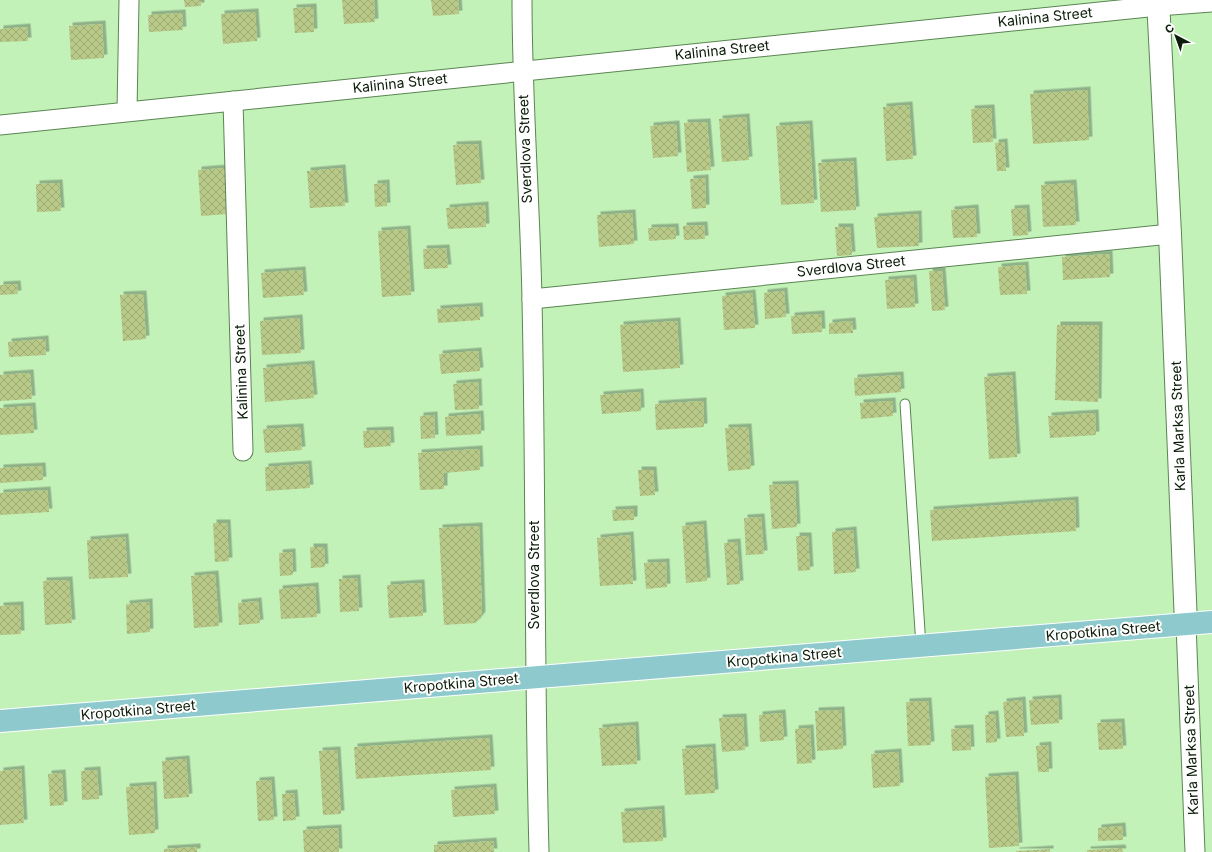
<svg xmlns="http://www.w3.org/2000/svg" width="1212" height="852" font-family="Inter,sans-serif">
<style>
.building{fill:url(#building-cross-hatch);filter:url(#shadow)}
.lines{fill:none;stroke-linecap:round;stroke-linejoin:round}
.service-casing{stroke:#5a8552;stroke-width:11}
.minor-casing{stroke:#5a8552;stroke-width:21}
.tertiary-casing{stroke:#5a8552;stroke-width:24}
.primary-casing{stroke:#fff;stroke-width:24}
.service{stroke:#fff;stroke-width:9}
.minor{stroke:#fff;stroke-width:19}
.tertiary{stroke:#fff;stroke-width:22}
.primary{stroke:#8ecacd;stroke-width:22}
.labels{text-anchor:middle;stroke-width:4;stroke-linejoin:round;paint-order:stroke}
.street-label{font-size:14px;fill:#0b1c08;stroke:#fff}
</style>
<defs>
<pattern id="building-cross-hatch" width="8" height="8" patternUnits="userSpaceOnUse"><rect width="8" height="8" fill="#b8c988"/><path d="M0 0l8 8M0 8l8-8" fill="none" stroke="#9dac74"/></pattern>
<filter id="shadow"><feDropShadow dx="3.5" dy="-3.5" stdDeviation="0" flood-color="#0004"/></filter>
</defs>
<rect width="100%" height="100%" fill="#c3f2b9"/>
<g class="building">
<path d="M 184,0 L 201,0 L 201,6 L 185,7 Z"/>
<path d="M 342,0 L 374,0 L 375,22 L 344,24 Z"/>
<path d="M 431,0 L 458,0 L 459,14 L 433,16 Z"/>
<path d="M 313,7 L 314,32 L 295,33 L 293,8 Z"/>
<path d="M 255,12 L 257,41 L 223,44 L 221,14 Z"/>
<path d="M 182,13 L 183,30 L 149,32 L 148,15 Z"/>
<path d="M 102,24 L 104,58 L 71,60 L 69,26 Z"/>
<path d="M 27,27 L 28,41 L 0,42 L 0,29 Z"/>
<path d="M 1087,90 L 1089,140 L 1033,144 L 1030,94 Z"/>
<path d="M 909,105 L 913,159 L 886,161 L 883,107 Z"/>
<path d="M 991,108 L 993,142 L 973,143 L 971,109 Z"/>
<path d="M 746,117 L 749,160 L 722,162 L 719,119 Z"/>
<path d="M 707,122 L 711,170 L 687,172 L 684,123 Z"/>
<path d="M 676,124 L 678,156 L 653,158 L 650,126 Z"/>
<path d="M 809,124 L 814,203 L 781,205 L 776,126 Z"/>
<path d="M 1004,142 L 1006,171 L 997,171 L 995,143 Z"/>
<path d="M 478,144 L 481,183 L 456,185 L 453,145 Z"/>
<path d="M 853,161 L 856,210 L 821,212 L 818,163 Z"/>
<path d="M 225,168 L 228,214 L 201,216 L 198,170 Z"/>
<path d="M 342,168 L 345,206 L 310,208 L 307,171 Z"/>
<path d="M 705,178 L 706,208 L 692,209 L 690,179 Z"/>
<path d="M 59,183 L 61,211 L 37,212 L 36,184 Z"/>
<path d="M 386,183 L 387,206 L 375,207 L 374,184 Z"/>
<path d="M 1073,183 L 1076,225 L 1043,227 L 1041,185 Z"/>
<path d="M 485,205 L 486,227 L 448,229 L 446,208 Z"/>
<path d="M 975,208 L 977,237 L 953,238 L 951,210 Z"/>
<path d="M 1026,208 L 1028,235 L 1013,236 L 1011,209 Z"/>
<path d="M 632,213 L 634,244 L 599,247 L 597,215 Z"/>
<path d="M 918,214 L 919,246 L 877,248 L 874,217 Z"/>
<path d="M 704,225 L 705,239 L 684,240 L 683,226 Z"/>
<path d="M 675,227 L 676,239 L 649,241 L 648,228 Z"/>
<path d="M 835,227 L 850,227 L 852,255 L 837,256 Z"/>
<path d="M 407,229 L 411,295 L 382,297 L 378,231 Z"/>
<path d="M 446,248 L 448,268 L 424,269 L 423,249 Z"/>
<path d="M 1109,254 L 1110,277 L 1063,280 L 1062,257 Z"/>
<path d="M 1025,265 L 1027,294 L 1000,295 L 998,267 Z"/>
<path d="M 302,270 L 304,295 L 263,298 L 261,273 Z"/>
<path d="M 929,271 L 942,271 L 945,310 L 932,311 Z"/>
<path d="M 913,278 L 915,307 L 887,309 L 885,280 Z"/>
<path d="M 17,284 L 18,294 L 0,295 L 0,285 Z"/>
<path d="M 784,291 L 786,317 L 765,319 L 764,293 Z"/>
<path d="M 752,293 L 755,328 L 724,330 L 722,296 Z"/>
<path d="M 143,294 L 146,339 L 123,341 L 120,295 Z"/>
<path d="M 479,306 L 480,320 L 438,323 L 437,309 Z"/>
<path d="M 821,314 L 822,332 L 792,334 L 791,316 Z"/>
<path d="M 299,318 L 301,353 L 262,355 L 260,321 Z"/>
<path d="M 677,321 L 680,368 L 623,372 L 620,325 Z"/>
<path d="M 852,321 L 853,333 L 829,334 L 829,323 Z"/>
<path d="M 1057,325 L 1099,325 L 1098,402 L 1055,400 Z"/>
<path d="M 45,339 L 46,355 L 9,357 L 8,342 Z"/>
<path d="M 478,351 L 480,371 L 441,374 L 439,354 Z"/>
<path d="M 311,364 L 314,398 L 265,402 L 263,368 Z"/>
<path d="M 30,373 L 32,399 L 0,401 L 0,375 Z"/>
<path d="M 900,375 L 901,392 L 855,396 L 854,378 Z"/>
<path d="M 1012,375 L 1017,457 L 989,459 L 984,377 Z"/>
<path d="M 478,382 L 479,409 L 455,410 L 453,384 Z"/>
<path d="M 640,392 L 641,411 L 602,414 L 600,395 Z"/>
<path d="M 703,401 L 704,427 L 656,430 L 655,404 Z"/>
<path d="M 892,401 L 893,416 L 861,419 L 860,403 Z"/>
<path d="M 32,406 L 34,433 L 0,435 L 0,408 Z"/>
<path d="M 1095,413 L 1096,435 L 1050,438 L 1048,416 Z"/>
<path d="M 480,414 L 481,434 L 446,436 L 445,417 Z"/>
<path d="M 434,415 L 435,438 L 421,439 L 420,416 Z"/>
<path d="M 300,427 L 302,450 L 265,453 L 263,429 Z"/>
<path d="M 748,427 L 751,469 L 728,471 L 725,428 Z"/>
<path d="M 390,430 L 391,446 L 364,448 L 363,431 Z"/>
<path d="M 479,449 L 480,470 L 444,473 L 444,489 L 420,490 L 418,453 Z"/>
<path d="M 308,464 L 310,488 L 266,491 L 265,467 Z"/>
<path d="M 42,466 L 43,480 L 0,483 L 0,468 Z"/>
<path d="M 638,470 L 653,470 L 655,495 L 640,496 Z"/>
<path d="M 795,484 L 797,527 L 772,529 L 769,485 Z"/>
<path d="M 47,490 L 49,512 L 0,515 L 0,493 Z"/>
<path d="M 1075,500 L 1076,531 L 932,541 L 930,510 Z"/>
<path d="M 634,509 L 634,520 L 613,521 L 612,510 Z"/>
<path d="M 761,517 L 764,554 L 746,555 L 744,518 Z"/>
<path d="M 213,523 L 227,523 L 229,561 L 215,562 Z"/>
<path d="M 703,524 L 707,581 L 686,583 L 682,526 Z"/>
<path d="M 479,526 L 482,615 L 476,623 L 444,625 L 439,528 Z"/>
<path d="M 853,530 L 856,572 L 834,574 L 832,532 Z"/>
<path d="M 630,535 L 633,584 L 600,586 L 597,538 Z"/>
<path d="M 796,536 L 808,536 L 810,570 L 798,571 Z"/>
<path d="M 125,537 L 128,577 L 89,579 L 87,540 Z"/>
<path d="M 737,542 L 740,584 L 727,585 L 724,543 Z"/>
<path d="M 310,547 L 324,547 L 325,567 L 311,568 Z"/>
<path d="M 292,552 L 293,575 L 280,576 L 279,553 Z"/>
<path d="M 666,562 L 667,587 L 646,589 L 644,563 Z"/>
<path d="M 215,574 L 219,626 L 194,628 L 191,576 Z"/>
<path d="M 357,578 L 359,611 L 340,612 L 339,579 Z"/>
<path d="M 69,580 L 72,623 L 45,625 L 43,581 Z"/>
<path d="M 421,583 L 423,616 L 389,618 L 387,585 Z"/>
<path d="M 315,586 L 317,617 L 281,619 L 279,589 Z"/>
<path d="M 258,601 L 260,623 L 239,625 L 238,603 Z"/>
<path d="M 149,602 L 150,632 L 127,634 L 126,604 Z"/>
<path d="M 20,605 L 21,634 L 0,635 L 0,606 Z"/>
<path d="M 1058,698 L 1059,723 L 1031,725 L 1029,700 Z"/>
<path d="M 1022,700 L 1024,736 L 1006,737 L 1003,702 Z"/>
<path d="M 928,701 L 931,745 L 908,746 L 906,702 Z"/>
<path d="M 841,710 L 843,749 L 817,751 L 815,711 Z"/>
<path d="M 782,713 L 784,740 L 760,742 L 759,715 Z"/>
<path d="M 995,714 L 997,742 L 986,743 L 985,715 Z"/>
<path d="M 743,717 L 745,750 L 722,752 L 719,718 Z"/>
<path d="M 1121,722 L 1123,749 L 1099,750 L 1097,723 Z"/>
<path d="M 635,725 L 637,764 L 602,766 L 599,728 Z"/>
<path d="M 810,728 L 812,763 L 797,764 L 795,729 Z"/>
<path d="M 970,728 L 971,750 L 952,751 L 951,729 Z"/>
<path d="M 489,738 L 491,770 L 356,779 L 354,747 Z"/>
<path d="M 1048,745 L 1049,772 L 1038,772 L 1036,746 Z"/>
<path d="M 712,747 L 715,793 L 685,795 L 682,749 Z"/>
<path d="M 337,750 L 341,814 L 323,815 L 319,751 Z"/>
<path d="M 898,752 L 900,786 L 873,788 L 871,754 Z"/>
<path d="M 186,759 L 189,797 L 164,799 L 162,761 Z"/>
<path d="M 21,769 L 24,823 L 0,825 L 0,771 Z"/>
<path d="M 97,770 L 99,799 L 82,800 L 81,771 Z"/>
<path d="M 62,773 L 64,805 L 50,806 L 48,774 Z"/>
<path d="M 1015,775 L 1019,846 L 989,848 L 985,777 Z"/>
<path d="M 271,780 L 274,820 L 258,821 L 256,781 Z"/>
<path d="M 153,785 L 155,833 L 129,835 L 126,787 Z"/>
<path d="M 493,787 L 495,814 L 453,817 L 451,790 Z"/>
<path d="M 294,793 L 296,820 L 283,821 L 282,794 Z"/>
<path d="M 661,809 L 663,841 L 623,843 L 621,812 Z"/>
<path d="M 1122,826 L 1123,840 L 1098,841 L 1098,828 Z"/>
<path d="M 338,828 L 339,852 L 304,852 L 303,830 Z"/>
<path d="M 493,841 L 494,852 L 434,852 L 434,845 Z"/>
<path d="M 197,847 L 197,852 L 164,852 L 164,849 Z"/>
<path d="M 1122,848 L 1123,852 L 1087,852 L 1087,850 Z"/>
<path d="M 1050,849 L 1050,852 L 1016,852 L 1016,851 Z"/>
</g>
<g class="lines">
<defs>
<path id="service" d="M 905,404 L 921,646"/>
<g id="minor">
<path d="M 522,0 C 522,100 530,200 532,300 C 536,484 534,668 539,852"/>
<path d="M 233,101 L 243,451"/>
<path d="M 127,111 L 129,0"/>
<path d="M 0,125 L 1158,6 L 1212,2"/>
<path d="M 532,299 L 1170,234"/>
<path d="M 1186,624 L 1195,852"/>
</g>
<path id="tertiary" d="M 1158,0 L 1170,234 L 1186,624"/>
<path id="primary" d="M 0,721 L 1212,622"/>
</defs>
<use href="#service" class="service-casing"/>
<use href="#minor" class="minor-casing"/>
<use href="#tertiary" class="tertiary-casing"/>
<use href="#primary" class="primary-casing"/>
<use href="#service" class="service"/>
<use href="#minor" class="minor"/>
<use href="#tertiary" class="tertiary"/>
<use href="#primary" class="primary"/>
</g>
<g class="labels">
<g class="street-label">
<text transform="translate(1045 17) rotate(-6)" y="5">Kalinina Street</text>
<text transform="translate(722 50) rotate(-6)" y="5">Kalinina Street</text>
<text transform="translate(400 83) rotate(-6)" y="5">Kalinina Street</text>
<text transform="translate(525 149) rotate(-92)" y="5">Sverdlova Street</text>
<text transform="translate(851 266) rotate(-6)" y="5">Sverdlova Street</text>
<text transform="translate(241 372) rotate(-92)" y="5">Kalinina Street</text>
<text transform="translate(1178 426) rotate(-92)" y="5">Karla Marksa Street</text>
<text transform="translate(534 575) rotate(-90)" y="5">Sverdlova Street</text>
<text transform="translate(1103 631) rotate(-5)" y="5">Kropotkina Street</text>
<text transform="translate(784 657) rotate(-5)" y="5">Kropotkina Street</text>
<text transform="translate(461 683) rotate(-5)" y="5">Kropotkina Street</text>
<text transform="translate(138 710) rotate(-5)" y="5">Kropotkina Street</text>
<text transform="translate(1191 750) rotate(-92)" y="5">Karla Marksa Street</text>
</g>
</g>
<g transform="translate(1176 36) rotate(319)" stroke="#ffffff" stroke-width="3" paint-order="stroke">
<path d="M0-3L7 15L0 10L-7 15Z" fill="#0b1c08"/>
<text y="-6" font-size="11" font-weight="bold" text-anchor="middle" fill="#0b1c08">С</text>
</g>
</svg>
